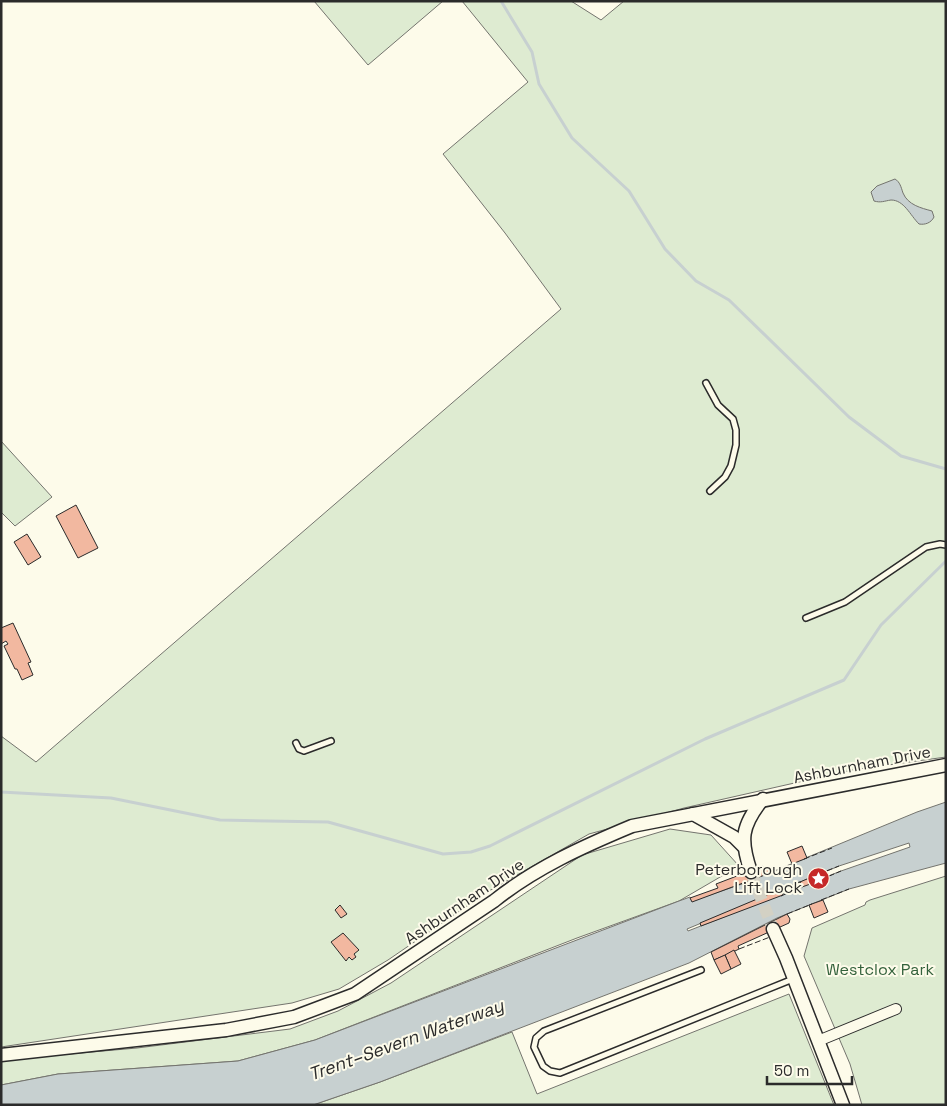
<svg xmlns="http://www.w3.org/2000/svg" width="947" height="1106" font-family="'Space Grotesk',sans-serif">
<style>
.green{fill:#deebd1;stroke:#74746e}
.water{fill:#c7d0d0;stroke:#74746e;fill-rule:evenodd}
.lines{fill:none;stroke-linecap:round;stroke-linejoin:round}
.stream{stroke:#c7d0d0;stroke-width:3}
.building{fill:#f2b8a0;stroke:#2b2b2b}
.tertiary-tunnel{stroke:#d3d1c4;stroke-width:12;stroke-dasharray:12 6;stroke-linecap:butt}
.service-casing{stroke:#2b2b2b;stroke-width:8}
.minor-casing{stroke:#2b2b2b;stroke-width:12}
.tertiary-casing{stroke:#2b2b2b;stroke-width:15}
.service{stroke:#fdfbea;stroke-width:5}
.minor{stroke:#fdfbea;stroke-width:10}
.tertiary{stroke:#fdfbea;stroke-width:12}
.fence{stroke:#2b2b2b;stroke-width:1;stroke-dasharray:6 2.5;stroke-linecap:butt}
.labels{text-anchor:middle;stroke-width:4;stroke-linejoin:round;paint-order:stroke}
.street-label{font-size:16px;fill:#2b2b2b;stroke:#fdfbea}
.poi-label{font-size:16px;fill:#2b2b2b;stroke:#fdfbea;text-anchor:end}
.park-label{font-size:16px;fill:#34623c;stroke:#fdfbea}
.water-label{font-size:18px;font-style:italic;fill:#2b2b2b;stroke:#fdfbea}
</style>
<rect width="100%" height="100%" fill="#fdfbea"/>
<g class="green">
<path d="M 314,1 L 443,1 L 368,65 Z"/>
<path d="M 462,1 L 571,1 L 601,20 L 624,1 L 946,1 L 946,757 L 852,770 L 684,808 L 589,834 L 489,891 L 388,960 L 339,989 L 292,1003 L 1,1047 L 1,736 L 36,762 L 561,309 L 505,233 L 443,154 L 528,82 Z"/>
<path d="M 1,441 L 52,497 L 15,526 L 1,512 Z"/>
<path d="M 670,829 L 711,835 L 739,866 L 679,901 L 577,938 L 315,1040 L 238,1061 L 58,1074 L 1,1085 L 1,1060 L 137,1048 L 290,1029 L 338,1011 L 391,983 L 582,855 Z"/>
<path d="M 946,876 L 946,1105 L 862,1105 L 850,1064 L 804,956 L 812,928 L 865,905 L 866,902 L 870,900 Z"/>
<path d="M 789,994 L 834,1105 L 313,1105 L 380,1082 L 512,1032 L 537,1094 Z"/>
</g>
<g class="water">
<path d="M 895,179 C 900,182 901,187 903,193 C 908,205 921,208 932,211 L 934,217 C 931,223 925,225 919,224 C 910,215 904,200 891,200 C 884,201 881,203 874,201 L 871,192 L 877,186 Z"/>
<path d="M 946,802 L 946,863 L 849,889 L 777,918 L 689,963 L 380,1082 L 313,1105 L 1,1105 L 1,1085 L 58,1074 L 238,1061 L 315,1040 L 679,901 L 690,897 L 692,901 L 745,883 L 917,812 ZM 909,843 L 910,847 L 841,871 L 688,931 L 687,929 L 839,866 Z"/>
</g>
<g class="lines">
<g class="stream">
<path d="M 501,1 L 532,52 L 539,84 L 572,138 L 629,191 L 665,249 L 696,281 L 729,300 L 849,417 L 901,456 L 946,469"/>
<path d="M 1,792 L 111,798 L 220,820 L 328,822 L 443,854 L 471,852 L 490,846 L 705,739 L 844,680 L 881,625 L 946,561"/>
</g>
</g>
<g class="building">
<path d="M 76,505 L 98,548 L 78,558 L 56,516 Z"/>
<path d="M 27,534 L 41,557 L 28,565 L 14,542 Z"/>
<path d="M 13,623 L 31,662 L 28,663 L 33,675 L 22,680 L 17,669 L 15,669 L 4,646 L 8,644 L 6,641 L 1,644 L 1,628 Z"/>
<path d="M 802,846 L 807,858 L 792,864 L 787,852 Z"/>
<path d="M 763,866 L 765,868 L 768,867 L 770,873 L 692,902 L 690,898 L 718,888 L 716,884 Z"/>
<path d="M 814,876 L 816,882 L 802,887 L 800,882 Z"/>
<path d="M 781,889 L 783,895 L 701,926 L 700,923 Z"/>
<path d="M 823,900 L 828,912 L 814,918 L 809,905 Z"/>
<path d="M 340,905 L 347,914 L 341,918 L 335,910 Z"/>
<path d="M 787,914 L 790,919 L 789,923 L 738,946 L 739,949 L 735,951 L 714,960 L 711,952 Z"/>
<path d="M 343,933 L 359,950 L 354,954 L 356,957 L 352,960 L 349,957 L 346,961 L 331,942 Z"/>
<path d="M 734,950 L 741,964 L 731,969 L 725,955 Z"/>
<path d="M 725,955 L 731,969 L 721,974 L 714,960 Z"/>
</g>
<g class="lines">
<path class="tertiary-tunnel" d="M 751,872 L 773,929"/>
<defs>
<g id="service">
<path d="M 706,383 L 718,405 L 733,419 L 736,430 L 736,445 L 731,466 L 725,477 L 710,491"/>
<path d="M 806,618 L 845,602 L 926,547 L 940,544 L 946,545"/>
<path d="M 296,743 L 299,749 L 304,751 L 331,741"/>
<path d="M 701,970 L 544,1031 L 536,1038 L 534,1047 L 543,1066 L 550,1071 L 560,1073 L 793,979"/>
</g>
<path id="minor" d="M 818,1041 L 896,1009"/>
<g id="tertiary">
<path d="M 693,814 L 734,837 L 743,846"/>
<path d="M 751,872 C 740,840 741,826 763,799"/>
<path d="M 773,929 L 786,958 L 843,1105"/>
<path d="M 1,1055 L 226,1030 L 294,1017 L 355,994 L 494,901 C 535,868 584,846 632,826 L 946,765"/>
</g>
</defs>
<use href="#service" class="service-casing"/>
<use href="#minor" class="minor-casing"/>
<use href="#tertiary" class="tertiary-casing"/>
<use href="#service" class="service"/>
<use href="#minor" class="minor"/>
<use href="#tertiary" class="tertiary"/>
<g class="fence">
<path d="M 804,859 L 832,848"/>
<path d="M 767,874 L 795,863"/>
<path d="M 811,877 L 839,866"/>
<path d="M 813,883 L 841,871"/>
<path d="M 779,890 L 802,881"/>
<path d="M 781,896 L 804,886"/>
<path d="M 821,900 L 849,889"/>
<path d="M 787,914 L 812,904"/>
<path d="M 739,949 L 770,937"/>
</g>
</g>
<defs>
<symbol id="sight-disc" viewBox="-11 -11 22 22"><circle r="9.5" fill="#c62828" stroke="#fdfbea"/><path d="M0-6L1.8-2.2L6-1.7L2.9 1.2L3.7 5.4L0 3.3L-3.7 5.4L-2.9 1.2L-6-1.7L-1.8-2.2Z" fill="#fff"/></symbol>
</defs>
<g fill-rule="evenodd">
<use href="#sight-disc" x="806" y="866" width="25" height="25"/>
</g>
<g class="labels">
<g class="street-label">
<text transform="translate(862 764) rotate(-11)" y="6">Ashburnham Drive</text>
<text transform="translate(464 901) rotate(-34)" y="6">Ashburnham Drive</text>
</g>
<g class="poi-label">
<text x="802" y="875">Peterborough<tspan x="802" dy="18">Lift Lock</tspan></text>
</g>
<g class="park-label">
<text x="880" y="975">Westclox Park</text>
</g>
<g class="water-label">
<text transform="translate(406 1040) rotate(-20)" y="6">Trent–Severn Waterway</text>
</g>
</g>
<rect width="947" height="1106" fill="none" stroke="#2b2b2b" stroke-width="5"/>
<path d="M767 1076v8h85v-8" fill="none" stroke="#2b2b2b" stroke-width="2.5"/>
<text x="774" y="1076" font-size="15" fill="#2b2b2b" stroke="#fdfbea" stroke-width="4" paint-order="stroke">50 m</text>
</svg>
